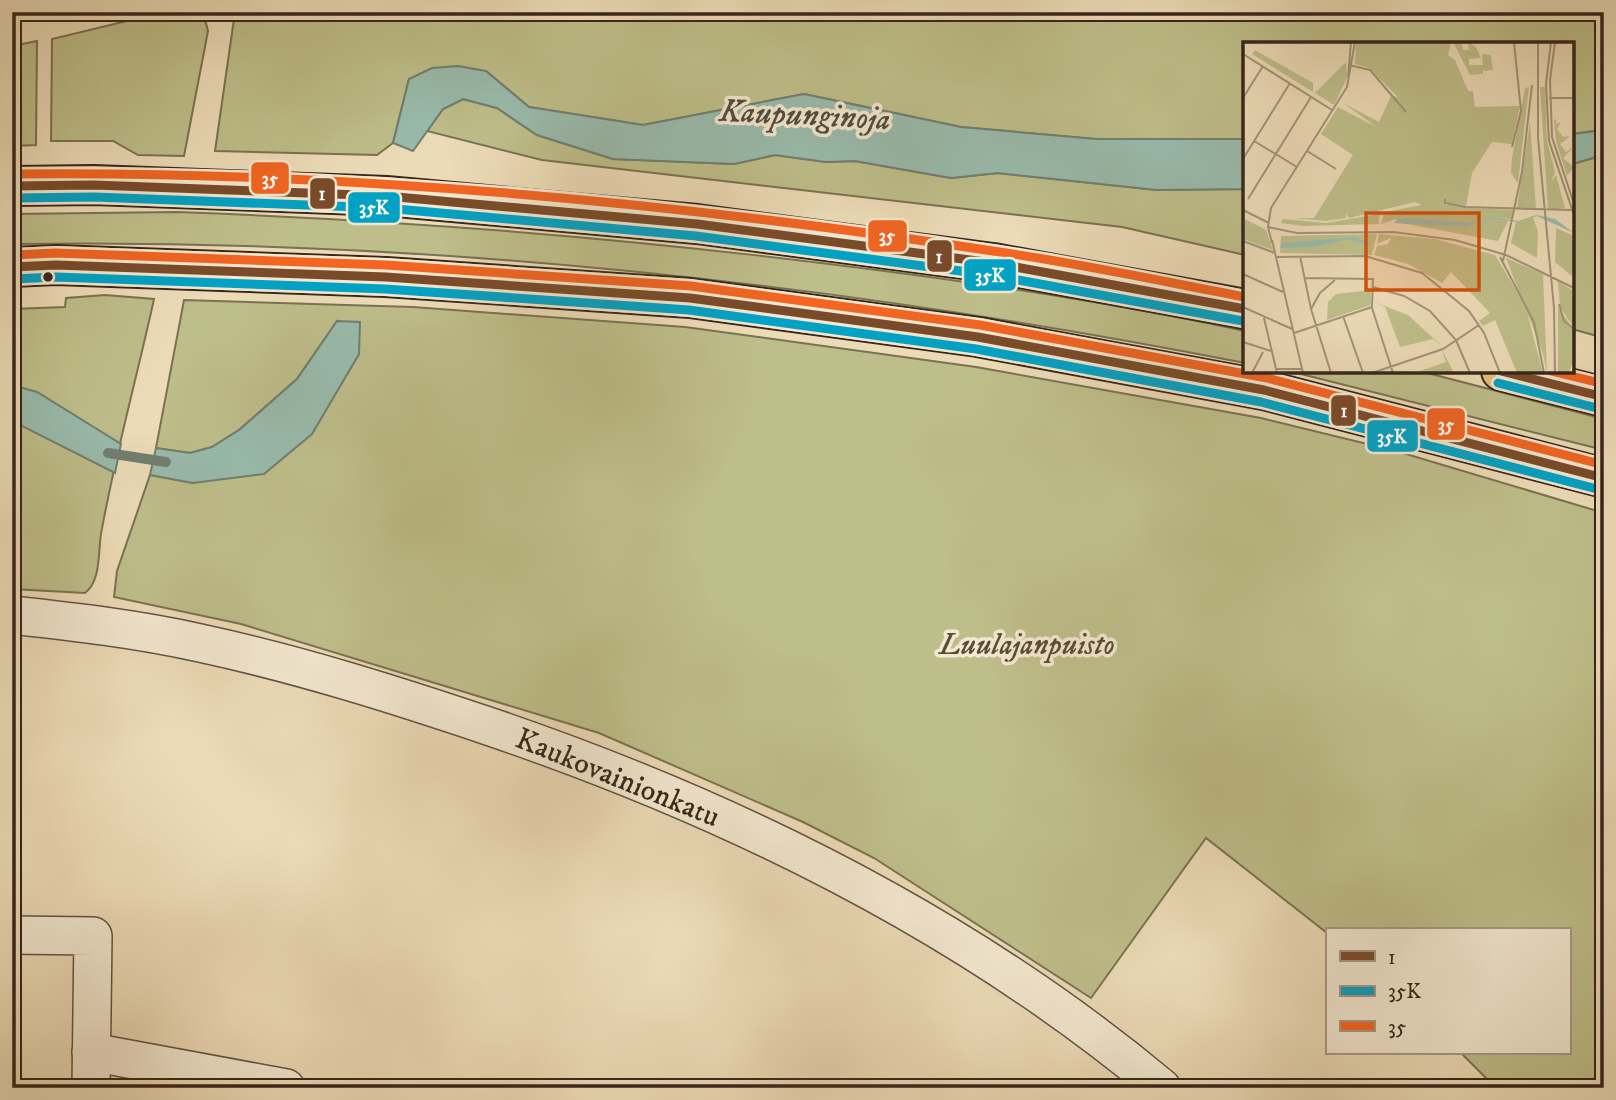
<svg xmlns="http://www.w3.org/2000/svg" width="1616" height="1100" font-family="'IM FELL DW Pica',serif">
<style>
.green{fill:#bebe8a;stroke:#7a7252;stroke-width:2}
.water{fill:#99bbac;stroke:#717f72;stroke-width:2}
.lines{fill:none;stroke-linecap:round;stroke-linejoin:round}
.stream{stroke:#717f72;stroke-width:10}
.street-casing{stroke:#645342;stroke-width:40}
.highway-casing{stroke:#36261b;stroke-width:42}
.street{stroke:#f3e8d0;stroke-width:37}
.highway{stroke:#e6be7c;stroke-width:38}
.bus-1-casing{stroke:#f3e8d0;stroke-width:14}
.bus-2-casing{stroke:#f3e8d0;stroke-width:14}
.bus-3-casing{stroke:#f3e8d0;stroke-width:14}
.bus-1{stroke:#7a4b2a;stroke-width:9}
.bus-2{stroke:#03a2c5;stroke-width:9}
.bus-3{stroke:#f26522;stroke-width:9}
.bus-dot{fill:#36261b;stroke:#f3e8d0;stroke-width:2.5}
.labels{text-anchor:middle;stroke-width:7;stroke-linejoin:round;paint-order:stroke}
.park-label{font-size:30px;font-style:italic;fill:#584c37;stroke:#f3e8d0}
.street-label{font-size:30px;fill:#36261b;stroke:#f3e8d0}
.water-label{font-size:32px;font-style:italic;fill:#4f4b3f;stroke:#f3e8d0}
.inset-road{fill:none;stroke:#a39379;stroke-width:2}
.view{fill:#cd510e;fill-opacity:0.15;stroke:#cd510e;stroke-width:3.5}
.inset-edge{fill:none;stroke:#36261b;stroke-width:3.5}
.line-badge{stroke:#f3e8d0;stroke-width:2.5}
.badge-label{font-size:19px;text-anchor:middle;font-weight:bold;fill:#fff}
</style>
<rect width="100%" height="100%" fill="#ecdbb7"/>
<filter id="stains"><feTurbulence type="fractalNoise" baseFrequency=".00286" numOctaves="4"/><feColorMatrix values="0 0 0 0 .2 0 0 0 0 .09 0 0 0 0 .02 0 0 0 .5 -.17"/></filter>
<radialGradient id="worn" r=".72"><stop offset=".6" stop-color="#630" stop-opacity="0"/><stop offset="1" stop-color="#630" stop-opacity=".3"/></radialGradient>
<g class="green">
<path d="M 164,12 L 197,12 L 206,23 L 208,31 L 184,156 L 138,155 L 113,141 L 51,141 L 52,39 Z"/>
<path d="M 235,12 L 1604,12 L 1604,130 L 1572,134 L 1572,44 L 1245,44 L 1245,139 L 1096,139 L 961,127 L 804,94 L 643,125 L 529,107 L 486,71 L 409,79 L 393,143 L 377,155 L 215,151 Z"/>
<path d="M 37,41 L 36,145 L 12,146 L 12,46 Z"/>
<path d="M 463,99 L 497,108 L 537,135 L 613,159 L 734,164 L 775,155 L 826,162 L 855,161 L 951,178 L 998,173 L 1157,190 L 1245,189 L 1245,255 L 1122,227 L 542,160 L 427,131 L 443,109 Z"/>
<path d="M 1604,155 L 1604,338 L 1572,329 L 1572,164 Z"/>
<path d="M 178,212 C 397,220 613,237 829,264 C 968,281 1108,301 1245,331 L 1245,363 C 836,283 429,238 12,244 L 12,214 Z"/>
<path d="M 105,295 L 154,299 C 137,377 115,455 101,534 C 98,553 101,581 85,593 L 12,589 L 12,309 L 65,307 L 66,298 Z"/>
<path d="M 184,300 L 413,307 L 685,327 L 976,367 L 1261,418 L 1396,451 L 1604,513 L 1604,1088 L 1496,1088 L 1461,1053 L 1569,1053 L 1569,930 L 1327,930 L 1327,933 L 1206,838 L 1091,998 L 874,858 L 803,822 L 599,733 L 241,624 L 114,597 L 117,571 L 150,475 L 193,483 L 338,389 L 359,354 L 337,321 L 297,379 L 239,430 L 212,447 L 190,453 L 156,448 Z"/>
<path d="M 1289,371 L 1420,371 L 1604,419 L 1604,450 Z"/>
</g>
<g class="water">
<path d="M 458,66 L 486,71 L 529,107 L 643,125 L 804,94 L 961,127 L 1096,139 L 1245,139 L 1245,189 L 1157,190 L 998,173 L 951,178 L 855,161 L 826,162 L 775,155 L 734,164 L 613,159 L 537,135 L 497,108 L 463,99 L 443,109 L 413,151 L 393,143 L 409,79 L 432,68 Z"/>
<path d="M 1604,130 L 1604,155 L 1572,164 L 1572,134 Z"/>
<path d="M 337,321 L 360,322 L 359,354 L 312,434 L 264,474 L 193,483 L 150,475 L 156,448 L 190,453 L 212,447 L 239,430 L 297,379 Z"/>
<path d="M 12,385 L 37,392 L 121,444 L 115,473 L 12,421 Z"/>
</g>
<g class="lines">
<path class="stream" d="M 108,453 L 166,462"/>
<defs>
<g id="street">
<path d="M 12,615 C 75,622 138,629 200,643 C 298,664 396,695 491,727 C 732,809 966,924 1162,1088"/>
<path d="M 12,935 L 93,936 L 91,1088"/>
<path d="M 91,1052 L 286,1088"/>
</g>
<g id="highway">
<path d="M 12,186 L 94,185 L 386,196 L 697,224 L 993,263 L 1245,309"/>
<path d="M 12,267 L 56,265 L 386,277 L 690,298 L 978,337 L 1264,390 L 1604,478"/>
<path d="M 1501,371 L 1604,397"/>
</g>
</defs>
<use href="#street" class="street-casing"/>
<use href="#highway" class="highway-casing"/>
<use href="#street" class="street"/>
<use href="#highway" class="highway"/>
<defs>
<g id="bus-1">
<path d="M 12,186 L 94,185 L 386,196 L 697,224 L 993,263 L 1245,309"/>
<path d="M 12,267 L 56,265 L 386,277 L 690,298 L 978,337 L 1264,390 L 1604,478"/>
<path d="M 1501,371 L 1604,397"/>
</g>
<g id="bus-2">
<path d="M 12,198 L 94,197 L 385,208 L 696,236 L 991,275 L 1243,321"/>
<path d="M 13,279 L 56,277 L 385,289 L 689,310 L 976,349 L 1261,402 L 1601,490"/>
<path d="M 1498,383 L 1601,409"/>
</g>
<g id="bus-3">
<path d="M 12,174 C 340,170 670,202 993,251 C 1078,263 1161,281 1245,297"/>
<path d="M 12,255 L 56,253 L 386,265 L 691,286 L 980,325 L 1267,378 L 1604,465"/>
<path d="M 1551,371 L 1604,384"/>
</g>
</defs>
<use href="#bus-1" class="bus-1-casing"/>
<use href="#bus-2" class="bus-2-casing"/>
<use href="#bus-3" class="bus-3-casing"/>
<use href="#bus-1" class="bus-1"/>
<use href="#bus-2" class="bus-2"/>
<use href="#bus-3" class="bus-3"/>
</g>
<circle class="bus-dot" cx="48" cy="277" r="6"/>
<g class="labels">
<g class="park-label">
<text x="1027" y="654">Luulajanpuisto</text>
</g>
<g class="street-label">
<text transform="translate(618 777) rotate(22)" y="10">Kaukovainionkatu</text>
</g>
<g class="water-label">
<text transform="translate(805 114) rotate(3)" y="11">Kaupunginoja</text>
</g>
</g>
<g transform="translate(1243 42)">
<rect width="331" height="331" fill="#ecdbb7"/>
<path d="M 113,0 L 208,1 L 205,13 L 212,18 L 225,49 L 230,49 L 232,65 L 277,64 L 269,102 L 249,100 L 229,131 L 223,164 L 197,161 L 225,166 L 270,168 L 268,177 L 249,175 L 234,181 L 200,181 L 157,176 L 138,182 L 141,170 L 179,163 L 172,160 L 106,176 L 103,172 L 103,176 L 83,179 L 52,176 L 71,176 L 110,113 L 78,92 L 95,65 L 135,86 L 100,61 L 136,80 L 148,54 L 155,55 L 126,26 L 112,22 ZM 210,0 L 219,2 L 220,8 L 226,8 L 225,0 L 233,5 L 238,16 L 226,17 L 226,23 L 240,23 L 239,12 L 248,13 L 250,28 L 241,29 L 240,25 L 240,32 L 227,33 ZM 12,8 L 70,41 L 70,50 L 9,12 ZM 103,20 L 104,36 L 91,63 L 72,51 ZM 286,45 L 275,141 L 268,131 L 269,116 L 282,46 ZM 297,45 L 302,45 L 304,99 L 312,130 L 308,140 L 313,133 L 322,166 L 305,168 ZM 313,77 L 313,82 L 318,80 L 314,87 L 320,95 L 327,94 L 317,102 L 323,110 L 331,105 L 320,116 L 331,125 L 324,134 L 313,99 L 311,78 ZM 287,80 L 293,167 L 274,166 ZM 136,172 L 136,182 L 61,184 L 38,181 L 40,177 L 83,181 ZM 290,175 L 295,190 L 294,216 L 268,201 L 273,180 ZM 0,176 L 23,188 L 30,208 L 0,197 ZM 250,177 L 265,179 L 255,199 L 153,180 L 222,185 ZM 313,186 L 331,194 L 331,236 L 312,220 ZM 134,192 L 129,213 L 37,211 L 38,194 ZM 136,192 L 192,197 L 252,213 L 282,263 L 300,331 L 274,331 L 252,278 L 240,284 L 236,279 L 247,271 L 208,230 L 199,241 L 165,222 L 131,213 L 134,204 L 145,202 L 148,196 L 134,202 ZM 263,216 L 300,232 L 304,331 L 300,312 ZM 315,239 L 331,249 L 331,286 L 317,265 ZM 128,248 L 128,263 L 84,278 L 85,260 L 93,252 ZM 131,260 L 165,273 L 200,305 L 190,297 L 157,305 L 142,265 ZM 315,265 L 331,288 L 331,318 L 325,331 L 315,331 ZM 199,308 L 211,331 L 171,331 L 203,320 Z" fill="#bebe8a"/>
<path d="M 293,173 L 312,177 L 331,191 L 294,174 L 275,180 L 250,177 L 222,185 L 151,181 L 155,176 L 234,181 L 249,175 L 276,179 ZM 113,195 L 131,204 L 105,197 L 71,205 L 37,206 L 39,201 Z" fill="#99bbac"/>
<path class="inset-road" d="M 295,0 L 295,96 L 311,266 L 312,331M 308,0 L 303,42 L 306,99 L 331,173M 312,0 L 307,38 L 309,95 L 331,162M 0,12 L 89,68M 106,23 L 127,28 L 163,70M 105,35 L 108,0M 0,56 L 20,24M 306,56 L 331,56M 11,99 L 54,125M 269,105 L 278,69 L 271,0M 64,109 L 93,127M 0,117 L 47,41M 5,157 L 68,55M 202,157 L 202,161 L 222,165 L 330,168M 0,168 L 26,181M 25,185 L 54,191 L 150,190 L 212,198 L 263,213 L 331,246M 29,198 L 60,331M 0,199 L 32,211M 29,201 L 25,185 L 28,166 L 104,45 L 112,0M 57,214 L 68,267 L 88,331M 33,215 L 122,214 L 179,231 L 226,269 L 241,291 L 257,331M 257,215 L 291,280 L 301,331M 260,219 L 279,130 L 289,43M 0,232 L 40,250M 61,236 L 130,237 L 129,266 L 150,331M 130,245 L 161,254 L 187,269 L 213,298 L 227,331M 316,262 L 321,279 L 331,287M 0,265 L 49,287M 68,267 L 77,251 L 92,238M 100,274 L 120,331M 21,276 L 34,331M 51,291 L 129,265M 0,300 L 28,309M 34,327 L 60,327M 9,331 L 20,310M 129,331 L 200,307 L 236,283"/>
<path class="view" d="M 123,171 L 236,171 L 236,248 L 123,248 Z"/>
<rect width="331" height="331" class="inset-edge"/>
</g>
<g class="line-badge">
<rect x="250" y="161" width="40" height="34" rx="7" fill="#f26522"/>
<rect x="309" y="177" width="27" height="33" rx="7" fill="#7a4b2a"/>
<rect x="347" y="191" width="54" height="33" rx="7" fill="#03a2c5"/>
<rect x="867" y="219" width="41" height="34" rx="7" fill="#f26522"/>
<rect x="926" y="239" width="27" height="34" rx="7" fill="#7a4b2a"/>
<rect x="963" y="258" width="54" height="34" rx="7" fill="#03a2c5"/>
<rect x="1330" y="394" width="27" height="33" rx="7" fill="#7a4b2a"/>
<rect x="1426" y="407" width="40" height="34" rx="7" fill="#f26522"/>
<rect x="1366" y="419" width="53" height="34" rx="7" fill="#03a2c5"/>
</g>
<g class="badge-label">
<text x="270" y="185">35</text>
<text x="322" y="200">1</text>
<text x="374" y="214">35K</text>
<text x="887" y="242">35</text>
<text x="939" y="263">1</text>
<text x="990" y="282">35K</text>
<text x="1344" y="417">1</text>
<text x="1446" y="431">35</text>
<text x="1392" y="443">35K</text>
</g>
<rect width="1616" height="1100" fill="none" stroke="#ecdbb7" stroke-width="42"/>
<rect x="14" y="14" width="1588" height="1072" fill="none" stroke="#36261b" stroke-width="3.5"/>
<rect x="21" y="21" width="1574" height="1058" fill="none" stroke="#36261b" stroke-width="2"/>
<rect x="1326" y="928" width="245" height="126" fill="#f3e8d0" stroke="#a79a88" stroke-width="2"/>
<rect x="1340" y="951" width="35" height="10" fill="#7a4b2a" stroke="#a79a88" stroke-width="2"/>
<text x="1388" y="964" font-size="21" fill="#36261b">1</text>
<rect x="1340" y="986" width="35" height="10" fill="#03a2c5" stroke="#a79a88" stroke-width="2"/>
<text x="1388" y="998" font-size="21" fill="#36261b">35K</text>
<rect x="1340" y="1021" width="35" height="10" fill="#f26522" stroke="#a79a88" stroke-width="2"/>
<text x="1388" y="1034" font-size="21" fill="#36261b">35</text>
<rect width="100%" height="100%" filter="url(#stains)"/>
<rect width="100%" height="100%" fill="url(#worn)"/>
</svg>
